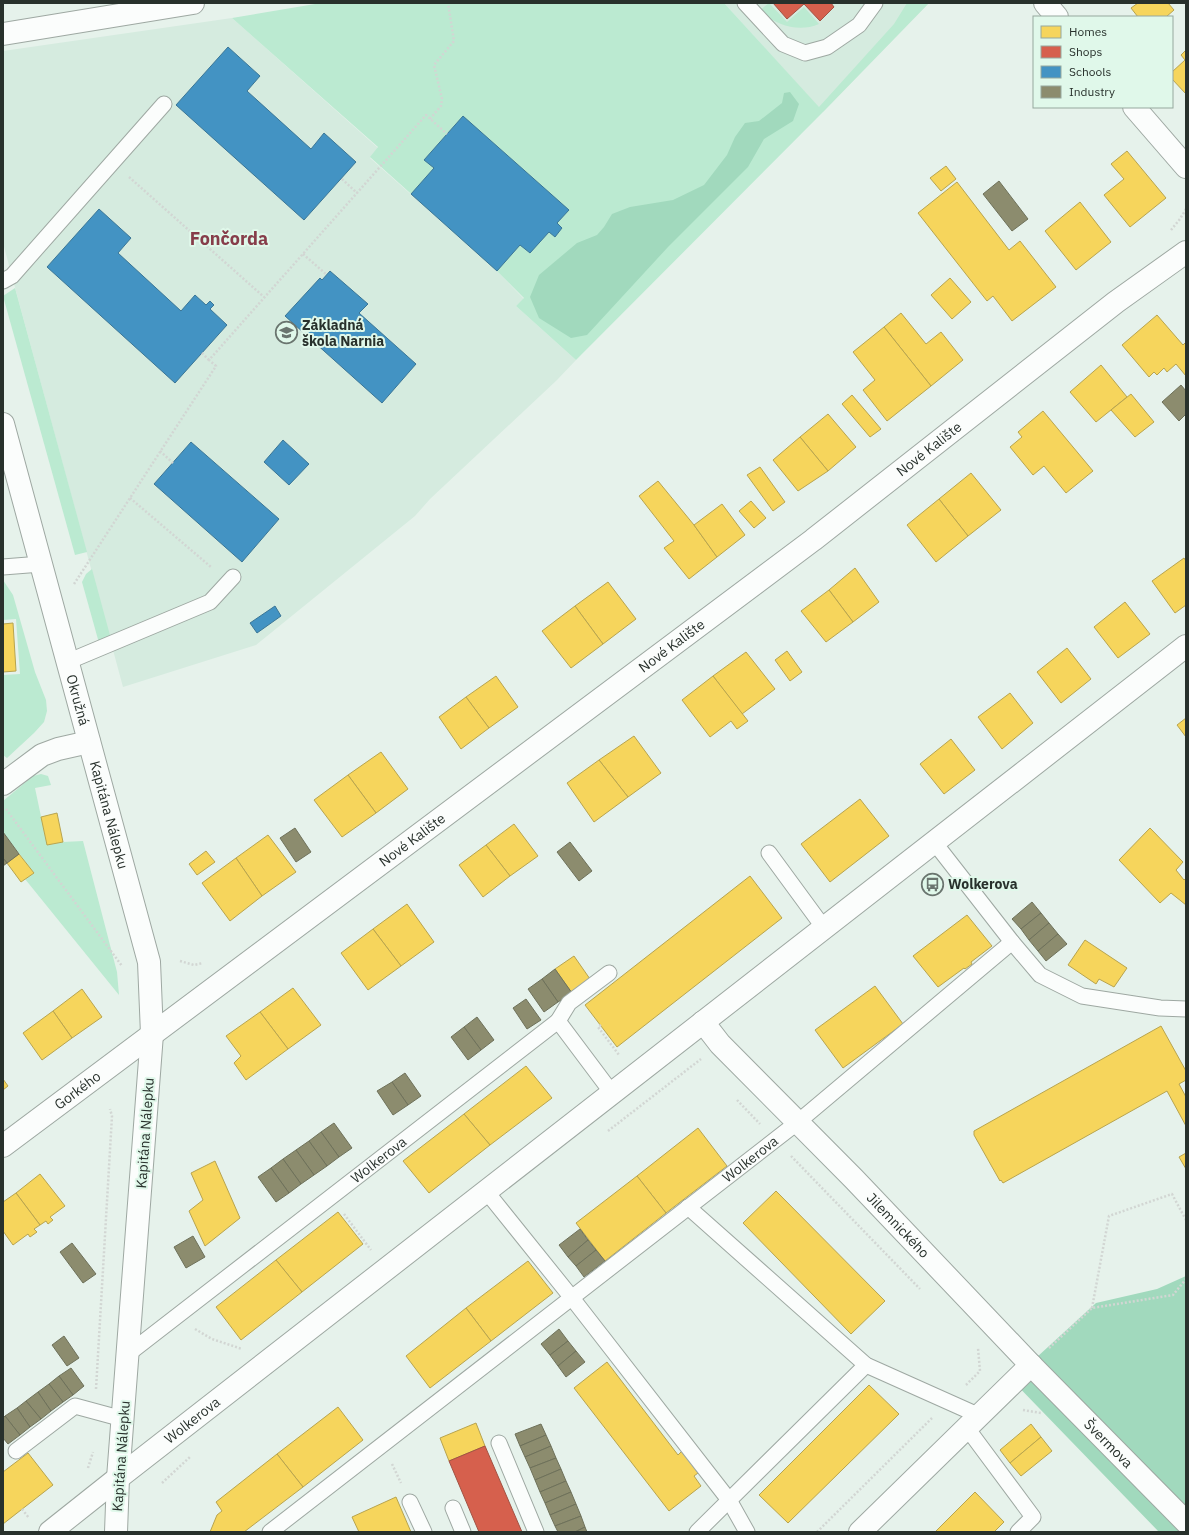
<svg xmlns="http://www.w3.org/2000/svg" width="1189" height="1535" font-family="'IBM Plex Sans',sans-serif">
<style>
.built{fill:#d5ebdf}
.green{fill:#bbead1}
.forest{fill:#a1d9bd}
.homes{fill:#f6d55c;stroke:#b8a44e}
.shops{fill:#d6604d;stroke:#a25243}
.schools{fill:#4393c3;stroke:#3b7696}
.industry{fill:#8c8c6e;stroke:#6e715a}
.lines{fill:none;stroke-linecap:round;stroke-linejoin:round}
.service-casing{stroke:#9ea8a2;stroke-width:17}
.minor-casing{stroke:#9ea8a2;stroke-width:24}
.tertiary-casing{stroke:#9ea8a2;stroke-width:24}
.path{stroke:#d2d6d3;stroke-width:2.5;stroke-dasharray:2 2;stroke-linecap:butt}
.service{stroke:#fbfdfc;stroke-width:15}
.minor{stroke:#fbfdfc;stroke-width:22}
.tertiary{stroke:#fbfdfc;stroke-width:22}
.labels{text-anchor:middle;stroke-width:4;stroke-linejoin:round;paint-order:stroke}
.poi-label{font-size:14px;font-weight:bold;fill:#28312c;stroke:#e0f8ea;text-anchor:start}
.street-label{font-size:14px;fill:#28312c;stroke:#e0f8ea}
.district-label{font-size:18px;font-weight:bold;fill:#863d4a;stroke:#e0f8ea}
</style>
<rect width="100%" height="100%" fill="#e6f2eb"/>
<g class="built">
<path d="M 724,3 L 929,3 L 823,112 Z"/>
<path d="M 232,18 L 378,148 L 370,158 L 497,271 L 524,299 L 516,306 L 576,360 L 557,380 L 430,499 L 415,516 L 256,645 L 123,687 L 3,243 L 3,51 Z"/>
</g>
<g class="green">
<path d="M 321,3 L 724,3 L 819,107 L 894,24 L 907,3 L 929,3 L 823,112 L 576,360 L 516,306 L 524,298 L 497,271 L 370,157 L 378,147 L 232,18 Z"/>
<path d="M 769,3 L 787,22 L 804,7 L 819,24 C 798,33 776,25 759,11 Z"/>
<path d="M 15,288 L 87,552 L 75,555 L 3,296 Z"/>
<path d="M 92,569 L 111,639 L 99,643 L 82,582 L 86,574 Z"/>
<path d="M 3,580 L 13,595 L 35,672 L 46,700 L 47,711 L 44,722 L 34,733 L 7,758 L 3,755 L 3,675 L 20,674 L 16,619 L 3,620 Z"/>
<path d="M 41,774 L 48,776 L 51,785 L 35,788 L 47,845 L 63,842 L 83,841 L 117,972 L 119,995 L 25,879 L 34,873 L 3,832 L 3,801 L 33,776 Z"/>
</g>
<g class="forest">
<path d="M 790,92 L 799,104 L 793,121 L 764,139 L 748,167 L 668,247 L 587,335 L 571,338 L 539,318 L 530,297 L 539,275 L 577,243 L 597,235 L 604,227 L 612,214 L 630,207 L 673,200 L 704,185 L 727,155 L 735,137 L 745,123 L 759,121 L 782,103 L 784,93 Z"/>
<path d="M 1186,1276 L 1186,1532 L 1159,1532 L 1012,1380 L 1096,1303 L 1157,1289 Z"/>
</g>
<g class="homes">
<path d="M 1138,3 L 1168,3 L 1174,10 L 1166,17 L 1138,17 L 1131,8 Z"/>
<path d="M 1186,50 L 1186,94 L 1172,79 L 1172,72 L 1185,60 L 1181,55 Z"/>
<path d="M 1127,151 L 1166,198 L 1130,227 L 1104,195 L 1124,179 L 1111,164 Z"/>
<path d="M 946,166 L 956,179 L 941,191 L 930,178 Z"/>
<path d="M 957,182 L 1009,250 L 1020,241 L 1056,287 L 1012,321 L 993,296 L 987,301 L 918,213 Z"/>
<path d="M 1080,202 L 1111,242 L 1076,270 L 1045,231 Z"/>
<path d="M 950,278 L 971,302 L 952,319 L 931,295 Z"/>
<path d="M 901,313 L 926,344 L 941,332 L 963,360 L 931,386 L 884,327 Z"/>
<path d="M 1157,315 L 1183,345 L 1186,342 L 1186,376 L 1176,364 L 1167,372 L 1164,368 L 1157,375 L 1154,372 L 1149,377 L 1122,345 Z"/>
<path d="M 884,327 L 931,386 L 887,421 L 863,390 L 875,380 L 853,352 Z"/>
<path d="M 1101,365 L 1127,397 L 1096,422 L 1070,392 Z"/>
<path d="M 1131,394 L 1154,422 L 1135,437 L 1111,410 Z"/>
<path d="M 852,395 L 881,429 L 870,437 L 842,404 Z"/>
<path d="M 1043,411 L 1093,471 L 1066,493 L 1044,466 L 1033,475 L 1010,447 L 1022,437 L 1018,432 Z"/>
<path d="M 828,414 L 856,447 L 828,471 L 800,437 Z"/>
<path d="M 800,437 L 828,471 L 798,491 L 773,460 Z"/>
<path d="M 760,467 L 785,502 L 773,511 L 747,475 Z"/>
<path d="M 971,473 L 1001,510 L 968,536 L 939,499 Z"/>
<path d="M 658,481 L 694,525 L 717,557 L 689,579 L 664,548 L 674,541 L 639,496 Z"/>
<path d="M 939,499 L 968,536 L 936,562 L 907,525 Z"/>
<path d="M 751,501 L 766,518 L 754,528 L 739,511 Z"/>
<path d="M 722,504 L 745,535 L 717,557 L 694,525 Z"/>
<path d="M 1184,558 L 1186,561 L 1186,605 L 1175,613 L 1152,581 Z"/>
<path d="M 855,568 L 879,602 L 853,622 L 829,590 Z"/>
<path d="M 608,582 L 636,619 L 603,644 L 575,606 Z"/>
<path d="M 829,590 L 853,622 L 826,642 L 801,611 Z"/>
<path d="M 1125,602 L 1150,634 L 1118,658 L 1094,627 Z"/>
<path d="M 575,606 L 603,644 L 571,668 L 542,631 Z"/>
<path d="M 13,623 L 16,671 L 3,672 L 3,624 Z"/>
<path d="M 1067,648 L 1091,679 L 1061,703 L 1037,672 Z"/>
<path d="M 787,651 L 802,672 L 790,681 L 775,660 Z"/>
<path d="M 746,652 L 775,689 L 742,714 L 713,676 Z"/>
<path d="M 496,676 L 518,707 L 489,728 L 466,697 Z"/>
<path d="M 713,676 L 748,721 L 737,729 L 731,721 L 710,737 L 682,700 Z"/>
<path d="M 1010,693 L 1033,723 L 1002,749 L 978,717 Z"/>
<path d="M 466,697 L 489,728 L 461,749 L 439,717 Z"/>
<path d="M 1186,718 L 1186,737 L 1177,725 Z"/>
<path d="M 634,736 L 661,773 L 628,797 L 599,760 Z"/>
<path d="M 951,739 L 975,770 L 944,794 L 920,764 Z"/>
<path d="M 381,752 L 408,789 L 376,813 L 348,775 Z"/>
<path d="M 599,760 L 628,797 L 594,822 L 567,783 Z"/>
<path d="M 348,775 L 376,813 L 342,837 L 314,800 Z"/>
<path d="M 860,799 L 889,836 L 830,882 L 801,844 Z"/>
<path d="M 57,813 L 63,842 L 47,845 L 41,817 Z"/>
<path d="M 514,824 L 538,856 L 510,876 L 486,845 Z"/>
<path d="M 1150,828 L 1183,862 L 1176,870 L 1184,880 L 1186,878 L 1186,905 L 1171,893 L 1160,903 L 1119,860 Z"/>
<path d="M 268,835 L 296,872 L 262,896 L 236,858 Z"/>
<path d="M 486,845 L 510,876 L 483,897 L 459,865 Z"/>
<path d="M 206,851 L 215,862 L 197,875 L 189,864 Z"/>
<path d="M 19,854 L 34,873 L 21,882 L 7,863 Z"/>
<path d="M 236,858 L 262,896 L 230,921 L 202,883 Z"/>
<path d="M 750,876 L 782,918 L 617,1047 L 585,1005 Z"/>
<path d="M 407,904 L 434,942 L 401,966 L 373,929 Z"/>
<path d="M 967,915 L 992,946 L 971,962 L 972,964 L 965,969 L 964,968 L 938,987 L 913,956 Z"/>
<path d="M 373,929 L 401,966 L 368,990 L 341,953 Z"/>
<path d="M 1085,940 L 1127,968 L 1114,987 L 1099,979 L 1096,984 L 1068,965 Z"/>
<path d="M 574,956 L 590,979 L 572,993 L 555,969 Z"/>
<path d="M 875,986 L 903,1024 L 843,1068 L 815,1030 Z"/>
<path d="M 293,988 L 321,1025 L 288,1049 L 260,1012 Z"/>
<path d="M 82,989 L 102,1017 L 72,1038 L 53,1011 Z"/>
<path d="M 53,1011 L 72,1038 L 42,1060 L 23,1033 Z"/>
<path d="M 260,1012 L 288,1049 L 246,1080 L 234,1063 L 241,1056 L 226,1036 Z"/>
<path d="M 1161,1026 L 1186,1071 L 1186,1080 L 1179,1084 L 1186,1097 L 1186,1126 L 1167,1091 L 1003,1183 L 1001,1180 L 1000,1181 L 974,1135 L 974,1131 Z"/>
<path d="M 526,1066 L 552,1098 L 490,1145 L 464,1114 Z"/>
<path d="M 3,1079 L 8,1086 L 3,1090 Z"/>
<path d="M 464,1114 L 490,1145 L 429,1193 L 403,1161 Z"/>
<path d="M 698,1128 L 727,1166 L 666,1213 L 637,1176 Z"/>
<path d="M 1186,1153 L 1186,1169 L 1179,1157 Z"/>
<path d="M 215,1161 L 240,1218 L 205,1246 L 189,1211 L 203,1200 L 191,1173 Z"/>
<path d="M 40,1174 L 65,1206 L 50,1217 L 53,1220 L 48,1224 L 46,1221 L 40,1225 L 16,1193 Z"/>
<path d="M 637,1176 L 666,1213 L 605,1261 L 576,1223 Z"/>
<path d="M 776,1191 L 885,1301 L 851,1334 L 743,1223 Z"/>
<path d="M 16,1193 L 40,1225 L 34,1229 L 37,1232 L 30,1237 L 28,1234 L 13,1245 L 3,1231 L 3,1202 Z"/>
<path d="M 338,1212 L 363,1244 L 302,1292 L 276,1260 Z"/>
<path d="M 276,1260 L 302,1292 L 241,1340 L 216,1307 Z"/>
<path d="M 528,1261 L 553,1293 L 491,1341 L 466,1308 Z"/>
<path d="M 466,1308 L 491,1341 L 430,1388 L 406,1356 Z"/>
<path d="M 607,1362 L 678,1455 L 682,1451 L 698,1473 L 694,1476 L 701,1486 L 669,1511 L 574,1388 Z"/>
<path d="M 869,1385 L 899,1414 L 788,1523 L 759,1495 Z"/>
<path d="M 338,1407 L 363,1440 L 303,1487 L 277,1454 Z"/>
<path d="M 476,1423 L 485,1446 L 449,1461 L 440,1438 Z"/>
<path d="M 1031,1424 L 1041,1437 L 1010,1463 L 1000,1450 Z"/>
<path d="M 1041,1437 L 1052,1451 L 1021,1476 L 1010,1463 Z"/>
<path d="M 28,1453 L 53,1485 L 3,1524 L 3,1472 Z"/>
<path d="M 277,1454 L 303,1487 L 244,1532 L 210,1532 L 217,1515 L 222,1511 L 216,1502 Z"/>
<path d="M 975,1492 L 1004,1522 L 994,1532 L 935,1532 Z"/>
<path d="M 396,1497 L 411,1532 L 359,1532 L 352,1517 Z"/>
</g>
<g class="shops">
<path d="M 773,3 L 831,3 L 834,7 L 820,21 L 804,4 L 787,19 Z"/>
<path d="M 485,1446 L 522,1532 L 479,1532 L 449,1461 Z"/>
</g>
<g class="schools">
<path d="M 228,47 L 260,76 L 247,91 L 311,149 L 324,133 L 356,162 L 304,220 L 176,105 Z"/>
<path d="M 463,116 L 569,210 L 557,223 L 562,228 L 555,237 L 549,232 L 530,253 L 520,245 L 497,271 L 411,194 L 434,168 L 424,160 Z"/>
<path d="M 99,209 L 131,238 L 118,253 L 181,311 L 195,295 L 206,305 L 210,301 L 214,305 L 210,309 L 227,325 L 175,383 L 47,267 Z"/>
<path d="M 330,271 L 368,304 L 359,313 L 416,364 L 382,403 L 285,316 L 320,278 L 322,280 Z"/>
<path d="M 283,440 L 309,464 L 289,485 L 264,462 Z"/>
<path d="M 191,442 L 279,519 L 242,562 L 154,484 Z"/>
<path d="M 275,606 L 281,616 L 257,633 L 250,623 Z"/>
</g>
<g class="industry">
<path d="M 999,181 L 1028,219 L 1012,231 L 983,194 Z"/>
<path d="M 1181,385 L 1186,391 L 1186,414 L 1179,421 L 1162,402 Z"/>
<path d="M 295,828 L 311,852 L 296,862 L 280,838 Z"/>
<path d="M 3,832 L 19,854 L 7,863 L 3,858 Z"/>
<path d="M 570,842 L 592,871 L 579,881 L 557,852 Z"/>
<path d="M 3,858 L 7,863 L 3,866 Z"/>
<path d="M 1032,902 L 1041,913 L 1021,929 L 1012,919 Z"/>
<path d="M 1041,913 L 1049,923 L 1029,940 L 1021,929 Z"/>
<path d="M 1049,923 L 1058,934 L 1038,951 L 1029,940 Z"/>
<path d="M 1058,934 L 1067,944 L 1046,961 L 1038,951 Z"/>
<path d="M 555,969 L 572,993 L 558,1002 L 542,979 Z"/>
<path d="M 542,979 L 558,1002 L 544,1012 L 528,989 Z"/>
<path d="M 526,999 L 541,1020 L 527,1029 L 513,1008 Z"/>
<path d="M 477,1017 L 494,1040 L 481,1050 L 464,1027 Z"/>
<path d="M 464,1027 L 481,1050 L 468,1060 L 451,1037 Z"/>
<path d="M 405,1073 L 421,1096 L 408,1105 L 392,1082 Z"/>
<path d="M 392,1082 L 408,1105 L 393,1115 L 377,1091 Z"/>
<path d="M 334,1123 L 352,1148 L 339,1157 L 321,1132 Z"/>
<path d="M 321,1132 L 339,1157 L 327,1166 L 309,1141 Z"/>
<path d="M 309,1141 L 327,1166 L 314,1175 L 296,1150 Z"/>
<path d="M 296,1150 L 314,1175 L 301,1184 L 283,1159 Z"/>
<path d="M 283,1159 L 301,1184 L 289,1193 L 271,1168 Z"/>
<path d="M 271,1168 L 289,1193 L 276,1202 L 258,1177 Z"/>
<path d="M 580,1229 L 588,1240 L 568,1257 L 559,1245 Z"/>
<path d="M 193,1236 L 205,1257 L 186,1268 L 174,1247 Z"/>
<path d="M 588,1240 L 596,1250 L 576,1266 L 568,1257 Z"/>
<path d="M 72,1243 L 96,1274 L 83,1283 L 60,1252 Z"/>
<path d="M 596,1250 L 605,1261 L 584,1277 L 576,1266 Z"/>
<path d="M 559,1329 L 568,1341 L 550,1355 L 541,1344 Z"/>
<path d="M 64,1336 L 79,1358 L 67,1366 L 52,1345 Z"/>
<path d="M 568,1341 L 576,1351 L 558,1366 L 550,1355 Z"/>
<path d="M 576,1351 L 585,1362 L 566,1377 L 558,1366 Z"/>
<path d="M 71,1368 L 84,1386 L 73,1395 L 59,1376 Z"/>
<path d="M 59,1376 L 73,1395 L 63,1402 L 49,1384 Z"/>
<path d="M 49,1384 L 63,1402 L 51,1411 L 38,1392 Z"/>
<path d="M 38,1392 L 51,1411 L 41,1419 L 26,1401 Z"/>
<path d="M 26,1401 L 41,1419 L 30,1427 L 17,1408 Z"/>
<path d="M 17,1408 L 30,1427 L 20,1435 L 5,1416 Z"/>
<path d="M 5,1416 L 20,1435 L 8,1444 L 3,1438 L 3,1418 Z"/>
<path d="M 541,1424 L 546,1435 L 520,1446 L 515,1434 Z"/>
<path d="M 546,1435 L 551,1446 L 525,1457 L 520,1446 Z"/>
<path d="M 551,1446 L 556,1458 L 530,1468 L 525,1457 Z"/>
<path d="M 556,1458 L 561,1469 L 535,1480 L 530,1468 Z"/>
<path d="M 561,1469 L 566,1481 L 540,1492 L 535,1480 Z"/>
<path d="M 566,1481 L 571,1492 L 545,1503 L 540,1492 Z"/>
<path d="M 571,1492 L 576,1504 L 550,1515 L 545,1503 Z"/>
<path d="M 576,1504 L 581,1516 L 555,1526 L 550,1515 Z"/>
<path d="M 581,1516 L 585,1527 L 575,1532 L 558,1532 L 555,1526 Z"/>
<path d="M 585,1527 L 587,1532 L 575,1532 Z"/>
</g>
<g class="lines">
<defs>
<g id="service">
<path d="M 745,3 L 783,44 L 805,53 L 827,47 L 859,25 L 875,3"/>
<path d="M 3,281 L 12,276 L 164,104"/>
<path d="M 3,567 L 41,564"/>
<path d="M 67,662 L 210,602 L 233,577"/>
<path d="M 934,842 L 1012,942 L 1040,975 L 1082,996 L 1160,1008 L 1186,1009"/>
<path d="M 769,853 L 824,928"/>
<path d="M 558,1021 L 569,1003 L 609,973"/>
<path d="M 486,1191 L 572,1298 L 729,1500 L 747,1532"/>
<path d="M 688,1207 L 866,1365 L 980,1416"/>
<path id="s1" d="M 128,1354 L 558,1021 L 612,1093"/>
<path d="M 967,1428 L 1033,1517 L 1018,1532"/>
<path d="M 499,1443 L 536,1532"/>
<path d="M 16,1451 L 75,1406 L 123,1419"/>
<path d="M 410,1502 L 424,1532"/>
<path d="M 453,1508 L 463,1532"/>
<path id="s2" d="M 270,1532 L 798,1122 L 1012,942"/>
<path d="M 697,1532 L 866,1365"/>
</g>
<g id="minor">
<path d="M 3,34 L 193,3"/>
<path d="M 3,784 L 42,755 L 58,749 L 89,742"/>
<path id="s3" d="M 703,1022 L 720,1044 L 854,1179 L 1031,1365 L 1186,1522"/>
<path id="s4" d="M 3,1146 L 813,540 L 1116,302 L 1186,252"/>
<path d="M 50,1532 L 118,1478"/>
<path d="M 860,1532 L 1031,1365"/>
</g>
<g id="tertiary">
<path d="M 1045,3 L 1057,17"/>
<path d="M 1134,107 L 1186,167"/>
<path id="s5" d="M 3,424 L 149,962 L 152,1034 L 118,1478 L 116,1532"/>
<path id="s6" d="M 118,1478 L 1186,646"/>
</g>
</defs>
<use href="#service" class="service-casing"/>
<use href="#minor" class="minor-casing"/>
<use href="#tertiary" class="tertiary-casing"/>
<g class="path">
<path d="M 430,119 L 441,106 L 442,99 L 434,65 L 454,41 L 448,3"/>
<path d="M 129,177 L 264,297"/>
<path d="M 342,179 L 357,193"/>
<path d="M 1171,230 L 1180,219 L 1186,209"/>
<path d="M 303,254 L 327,275"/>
<path d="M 202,353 L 209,360"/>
<path d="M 160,451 L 173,463"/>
<path d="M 130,498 L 211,567"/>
<path d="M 74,584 L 216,366 L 209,360 L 426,115 L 447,134"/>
<path d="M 6,809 L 122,966"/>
<path d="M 180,961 L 194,965 L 203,963"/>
<path d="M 601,1025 L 598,1027 L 619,1055"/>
<path d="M 737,1100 L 760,1124"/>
<path d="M 608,1131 L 701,1059"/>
<path d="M 791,1156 L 920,1289"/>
<path d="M 344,1214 L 371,1250"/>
<path d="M 1092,1308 L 1109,1216 L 1172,1194 L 1186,1220"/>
<path d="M 195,1329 L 212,1339 L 242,1349"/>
<path d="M 1049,1348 L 1092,1308 L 1173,1295 L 1186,1279"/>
<path d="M 966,1385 L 980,1371 L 978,1348"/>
<path d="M 96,1389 L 112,1116 L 110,1109"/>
<path d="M 1023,1410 L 1041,1413"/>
<path d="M 392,1464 L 401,1483"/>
<path d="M 88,1468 L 93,1452"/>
<path d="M 162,1483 L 191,1456"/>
<path d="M 22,1509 L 29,1518"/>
<path d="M 817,1532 L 932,1418"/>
</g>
<use href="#service" class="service"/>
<use href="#minor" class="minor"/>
<use href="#tertiary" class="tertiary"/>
</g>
<defs>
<symbol id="school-ring" viewBox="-11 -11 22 22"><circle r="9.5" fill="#e0f8ea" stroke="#6a756f" stroke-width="1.5"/><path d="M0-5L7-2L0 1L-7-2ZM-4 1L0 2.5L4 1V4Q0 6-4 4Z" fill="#6a756f"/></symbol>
<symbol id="bus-ring" viewBox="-11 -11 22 22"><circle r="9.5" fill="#e0f8ea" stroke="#6a756f" stroke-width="1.5"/><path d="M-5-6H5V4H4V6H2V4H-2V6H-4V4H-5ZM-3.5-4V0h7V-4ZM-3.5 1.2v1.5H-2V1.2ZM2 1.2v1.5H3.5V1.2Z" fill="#6a756f"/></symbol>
</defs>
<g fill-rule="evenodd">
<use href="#school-ring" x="274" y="320" width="25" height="25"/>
<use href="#bus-ring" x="920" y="872" width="25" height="25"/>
</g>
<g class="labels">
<g class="poi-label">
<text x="302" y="330">Základná<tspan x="302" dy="16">škola Narnia</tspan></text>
<text x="948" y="889">Wolkerova</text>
</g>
<g class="street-label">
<text dy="5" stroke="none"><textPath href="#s4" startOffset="1159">Nové Kalište</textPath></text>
<text dy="5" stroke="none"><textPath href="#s4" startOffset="835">Nové Kalište</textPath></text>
<text dy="5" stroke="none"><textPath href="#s5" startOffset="286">Okružná</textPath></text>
<text dy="5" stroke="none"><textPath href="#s5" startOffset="405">Kapitána Nálepku</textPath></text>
<text dy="5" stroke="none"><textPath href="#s4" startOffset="511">Nové Kalište</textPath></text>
<text dy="5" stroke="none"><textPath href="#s4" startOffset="93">Gorkého</textPath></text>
<text transform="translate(145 1133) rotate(-86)" y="5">Kapitána Nálepku</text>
<text dy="5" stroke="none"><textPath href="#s2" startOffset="608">Wolkerova</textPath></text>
<text dy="5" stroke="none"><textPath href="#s1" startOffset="317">Wolkerova</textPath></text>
<text dy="5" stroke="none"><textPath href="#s3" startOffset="282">Jilemnického</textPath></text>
<text dy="5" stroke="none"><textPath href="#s6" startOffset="94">Wolkerova</textPath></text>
<text dy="5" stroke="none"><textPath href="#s3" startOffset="585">Švermova</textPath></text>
<text transform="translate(121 1456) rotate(-86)" y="5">Kapitána Nálepku</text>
</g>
<g class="district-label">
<text x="229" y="245">Fončorda</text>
</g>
</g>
<rect width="1189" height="1535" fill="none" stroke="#28312c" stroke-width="8"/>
<rect x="1033" y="16" width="140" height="92" fill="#e0f8ea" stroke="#96a89e"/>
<rect x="1041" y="26" width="20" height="12" fill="#f6d55c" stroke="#96a89e"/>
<text x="1069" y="36" font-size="12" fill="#28312c">Homes</text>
<rect x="1041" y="46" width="20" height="12" fill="#d6604d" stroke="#96a89e"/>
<text x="1069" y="56" font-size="12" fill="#28312c">Shops</text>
<rect x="1041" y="66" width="20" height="12" fill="#4393c3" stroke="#96a89e"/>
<text x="1069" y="76" font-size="12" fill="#28312c">Schools</text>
<rect x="1041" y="86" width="20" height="12" fill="#8c8c6e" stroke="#96a89e"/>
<text x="1069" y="96" font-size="12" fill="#28312c">Industry</text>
</svg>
